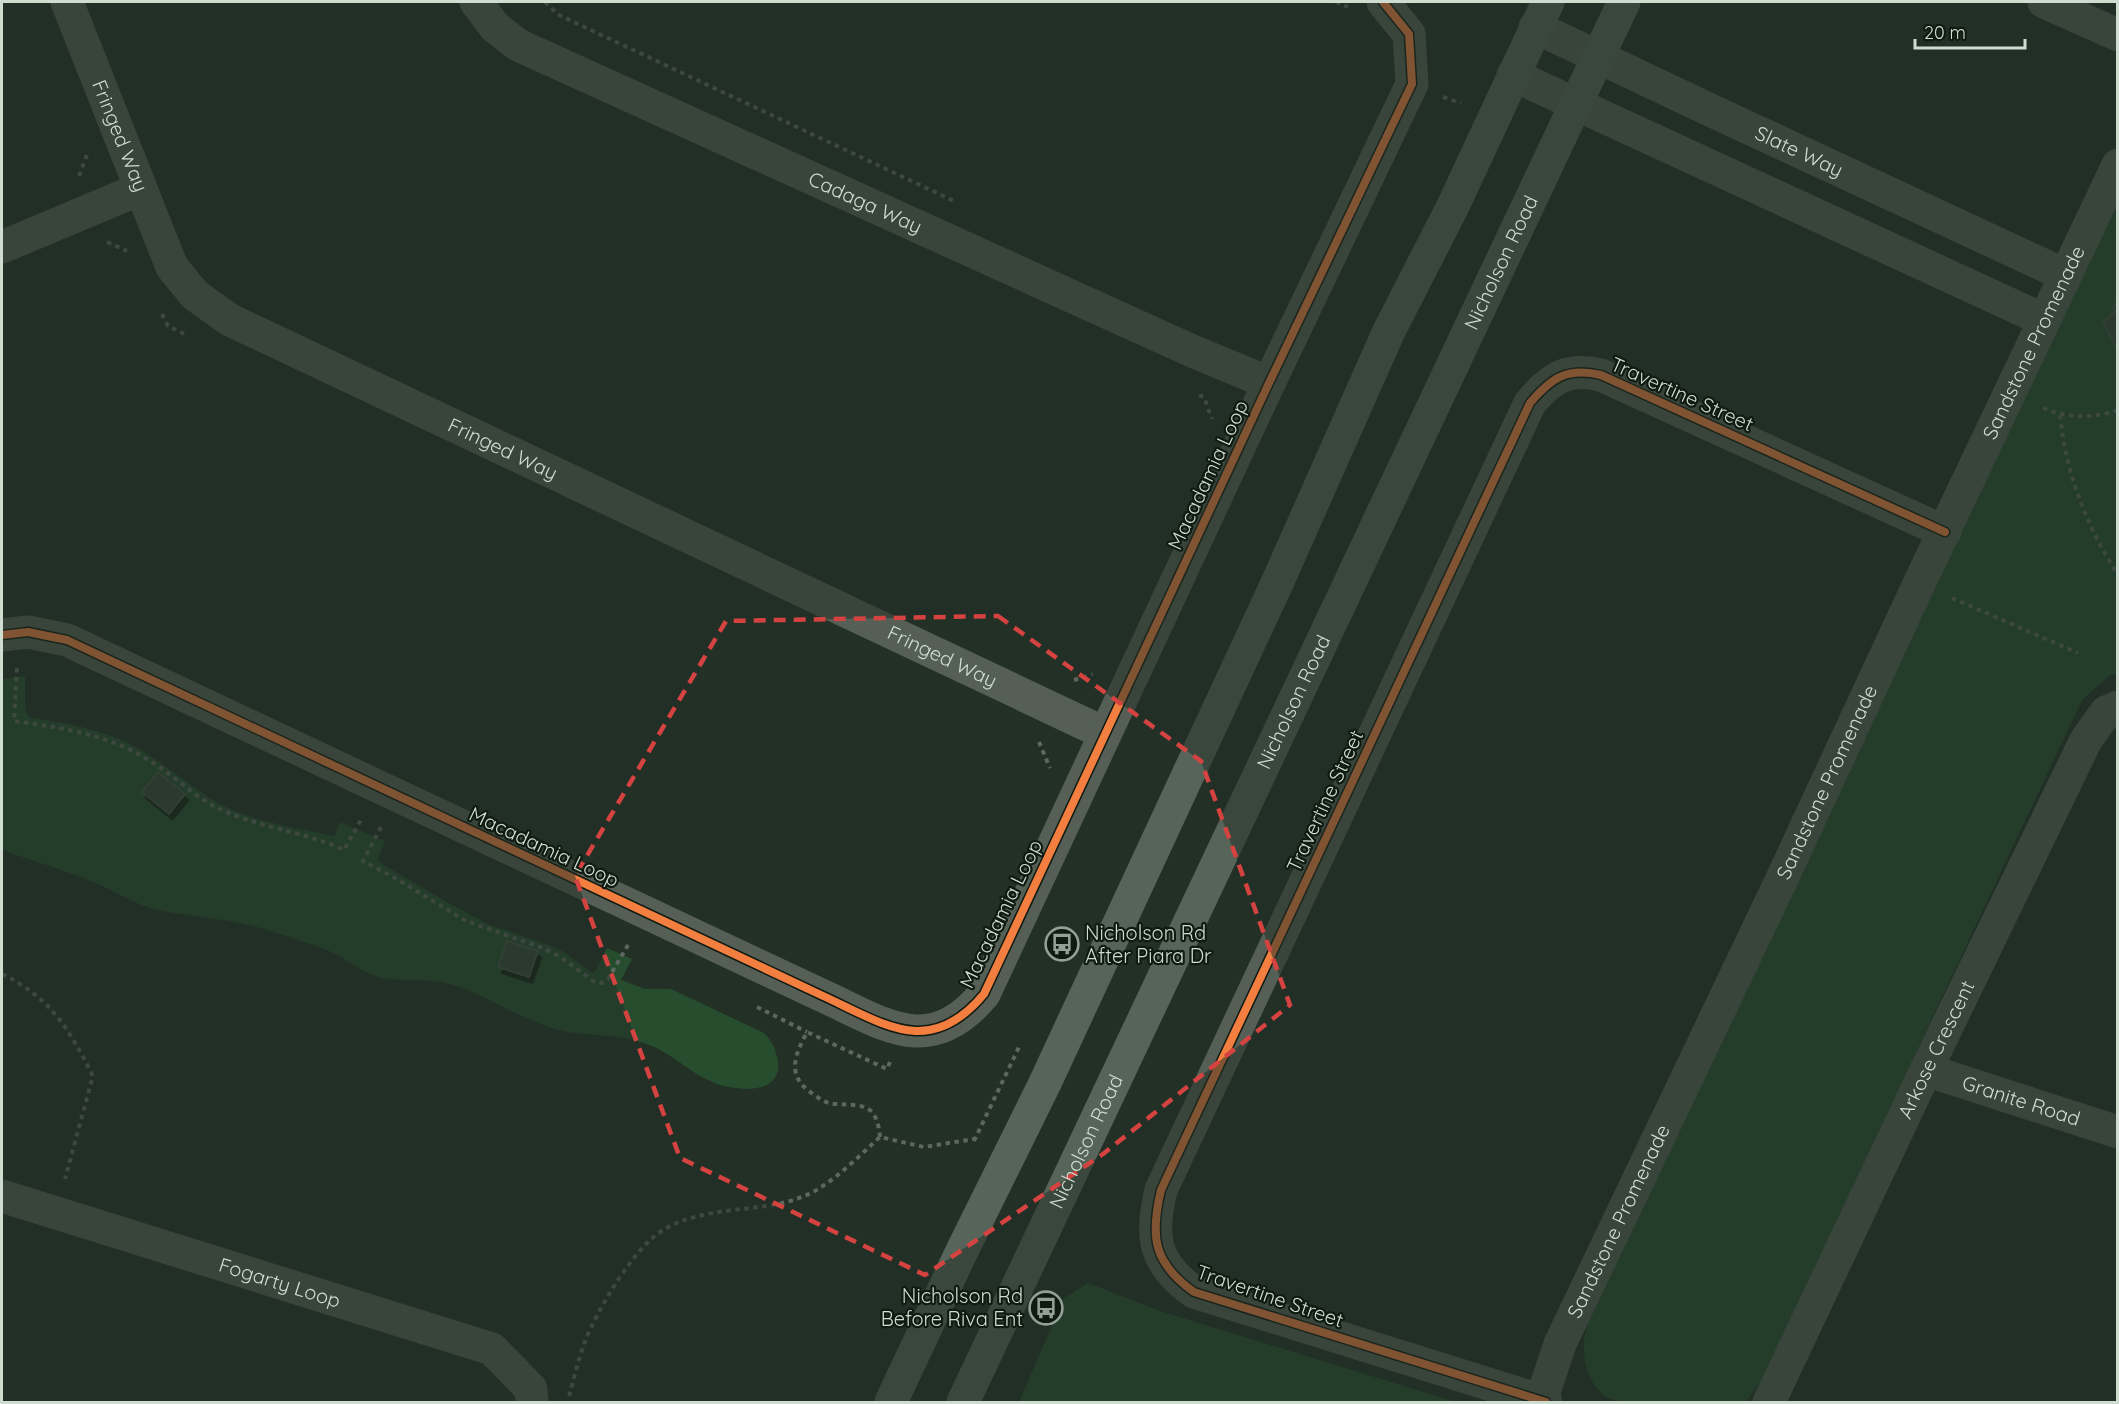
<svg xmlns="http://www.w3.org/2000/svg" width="2119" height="1404" font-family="Quicksand,sans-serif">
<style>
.green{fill:#274d2f}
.building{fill:#35463a;stroke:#4b554c;stroke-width:1.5;filter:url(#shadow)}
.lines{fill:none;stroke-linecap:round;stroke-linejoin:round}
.path{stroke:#5d665f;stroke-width:4;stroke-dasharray:4.5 4.5;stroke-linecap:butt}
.minor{stroke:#555f56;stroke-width:33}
.primary{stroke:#566459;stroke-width:33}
.cycleway-casing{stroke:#0f1a11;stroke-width:11}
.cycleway{stroke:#f27e40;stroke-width:8}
.marked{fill:none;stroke:#d54341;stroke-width:4.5;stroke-dasharray:12 8;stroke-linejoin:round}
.labels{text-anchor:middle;stroke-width:4.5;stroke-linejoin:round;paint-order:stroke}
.street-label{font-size:20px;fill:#cfddd0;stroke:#0f1a11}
.poi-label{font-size:20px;fill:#cfddd0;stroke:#0f1a11;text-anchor:start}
</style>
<defs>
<filter id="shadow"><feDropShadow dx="3.5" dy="6" stdDeviation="0" flood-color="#0009"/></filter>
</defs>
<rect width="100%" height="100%" fill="#233026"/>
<g class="green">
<path d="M 2117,203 L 2117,674 L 2109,676 L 2082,700 L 1761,1381 L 1746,1402 L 1623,1402 C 1618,1401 1610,1399 1605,1396 C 1584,1380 1580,1349 1587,1326 Z"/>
<path d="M 25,676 L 25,710 L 29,717 C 66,724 101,728 135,747 C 168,764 194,792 228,808 C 261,823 299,829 334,836 L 340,822 L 385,841 L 377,861 L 452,905 L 490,925 L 546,944 L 564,952 L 592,973 L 596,970 L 607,948 L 632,959 L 621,980 L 645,989 L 671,989 L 764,1033 C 771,1040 775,1047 777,1057 C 787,1095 737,1092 715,1083 C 689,1073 670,1051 644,1043 C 612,1032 577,1038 546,1026 C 513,1015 485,994 450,984 C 428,978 405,982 383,978 C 365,975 350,961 334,953 C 315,945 294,939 274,932 C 236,919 197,918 158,910 C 136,905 116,892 96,883 C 65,870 33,861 2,850 L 2,679 Z"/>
<path d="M 1088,1283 L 1160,1311 L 1456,1402 L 1019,1402 L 1064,1298 Z"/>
</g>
<g class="building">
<path d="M 2118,298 L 2118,351 L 2103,322 L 2116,311 L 2113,308 Z"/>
<path d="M 158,772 L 185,794 L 169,814 L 142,792 Z"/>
<path d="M 507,941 L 538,951 L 529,977 L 498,967 Z"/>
</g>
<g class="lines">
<g class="path">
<path d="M 545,2 L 559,15 L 954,201"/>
<path d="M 1336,2 L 1348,7"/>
<path d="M 1443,97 L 1461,103"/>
<path d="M 79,176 L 88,152"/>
<path d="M 107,242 L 127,251"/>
<path d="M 162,314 L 168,326 L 184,334"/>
<path d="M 1199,395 L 1204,397 L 1212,419"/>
<path d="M 2043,408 C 2067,418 2092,419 2118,410"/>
<path d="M 2060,415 C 2066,474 2086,525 2118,575"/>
<path d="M 1952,598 L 2078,653"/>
<path d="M 17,668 L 14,721 C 62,728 108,734 150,761 C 175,776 195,798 222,810 C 261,828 305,832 344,850 L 362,818"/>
<path d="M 1074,680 L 1093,674"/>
<path d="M 1039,742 L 1050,768"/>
<path d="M 381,827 L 363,861 L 397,879 L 466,921 L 540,947 L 559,956 L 593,981 L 602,983 L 608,979 L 628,945"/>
<path d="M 2,974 C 51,998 69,1029 93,1076 L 65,1179"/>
<path d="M 757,1007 L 807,1032"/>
<path d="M 880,1137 C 879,1128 878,1119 871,1111 C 860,1102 842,1106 829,1103 C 822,1101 814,1095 809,1091 C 786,1074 796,1053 807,1032 L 887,1069 L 890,1062"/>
<path d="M 974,1141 L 1020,1045"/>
<path d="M 569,1396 C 574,1379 578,1361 584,1344 C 596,1312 632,1251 660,1232 C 675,1222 690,1218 707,1214 C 742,1207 780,1209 813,1192 C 838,1178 859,1156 880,1137 L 924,1147 L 974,1139"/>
</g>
<g class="minor">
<path id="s1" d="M 67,2 L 172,267 L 195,295 L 230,320 L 1104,733"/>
<path id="s2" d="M 476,2 L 495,27 L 518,45 L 1190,350 L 1269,383"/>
<path d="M 2044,2 L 2118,35"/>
<path id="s3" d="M 1535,27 L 1708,109 L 2065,275"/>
<path d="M 1513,75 L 2044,320"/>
<path d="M 2,247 L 140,189"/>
<path d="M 2,635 L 28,632 L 67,640 L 821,995 C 883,1023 929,1060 984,994 L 1269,383 L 1412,84 L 1409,34 L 1383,2"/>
<path id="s4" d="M 1926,1070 L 2118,1132"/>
<path id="s5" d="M 2,1196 L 492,1349 L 531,1389 L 532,1402"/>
<path id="s6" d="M 1541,1401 L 1560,1344 L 1779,885 L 1919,584 L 2118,165"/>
<path d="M 1546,1402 L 1194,1292 C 1153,1263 1150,1236 1161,1190 L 1530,403 C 1551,378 1567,367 1601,375 L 1945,532"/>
<path id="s7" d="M 1769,1402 L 1926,1070 L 2086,740 L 2106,712 L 2118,707"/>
</g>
<g class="primary">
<path d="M 891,1402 L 959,1257 L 1045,1083 L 1278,581 L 1389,331 L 1453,206 L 1548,2"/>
<path id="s8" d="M 963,1402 L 1624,2"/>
</g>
<defs>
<g id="cycleway">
<path d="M 2,635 L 28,632 L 67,640 L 821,995 C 883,1023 929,1060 984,994 L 1269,383 L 1412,84 L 1409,34 L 1383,2"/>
<path d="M 1546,1402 L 1194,1292 C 1153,1263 1150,1236 1161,1190 L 1530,403 C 1551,378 1567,367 1601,375 L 1945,532"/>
</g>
</defs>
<use href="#cycleway" class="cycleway-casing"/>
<use href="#cycleway" class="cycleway"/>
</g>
<path d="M0 0H2119V1404H0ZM 998,616 L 1201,761 L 1290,1005 L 1103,1154 L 925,1275 L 680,1158 L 575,876 L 726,621 Z" fill="#233026" fill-opacity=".55" fill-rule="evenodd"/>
<path class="marked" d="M 998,616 L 1201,761 L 1290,1005 L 1103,1154 L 925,1275 L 680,1158 L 575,876 L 726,621 Z"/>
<defs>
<symbol id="bus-ring" viewBox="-11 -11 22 22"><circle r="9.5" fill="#0f1a11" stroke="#93a094" stroke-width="1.5"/><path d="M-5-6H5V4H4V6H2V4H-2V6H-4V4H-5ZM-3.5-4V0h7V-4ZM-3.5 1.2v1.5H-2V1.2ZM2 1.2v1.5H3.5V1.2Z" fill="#93a094"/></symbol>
</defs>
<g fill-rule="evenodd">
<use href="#bus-ring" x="1043" y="925" width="38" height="38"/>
<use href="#bus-ring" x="1027" y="1289" width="38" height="38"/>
</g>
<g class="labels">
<g class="street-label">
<text dy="7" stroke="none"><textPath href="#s1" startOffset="144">Fringed Way</textPath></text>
<text dy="7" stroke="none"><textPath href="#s3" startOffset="292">Slate Way</textPath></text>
<text dy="7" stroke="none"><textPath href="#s2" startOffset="442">Cadaga Way</textPath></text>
<text dy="7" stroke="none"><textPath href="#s8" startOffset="1260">Nicholson Road</textPath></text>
<text dy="7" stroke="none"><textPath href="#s6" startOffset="1168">Sandstone Promenade</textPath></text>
<text transform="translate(1682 394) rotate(24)" y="7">Travertine Street</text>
<text dy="7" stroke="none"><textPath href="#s1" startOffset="666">Fringed Way</textPath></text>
<text transform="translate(1208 475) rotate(-65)" y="7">Macadamia Loop</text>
<text dy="7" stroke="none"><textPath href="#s1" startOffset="1152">Fringed Way</textPath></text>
<text dy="7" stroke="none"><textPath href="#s8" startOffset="774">Nicholson Road</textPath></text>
<text dy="7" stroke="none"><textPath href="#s6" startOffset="682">Sandstone Promenade</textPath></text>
<text transform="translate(1325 801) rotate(-65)" y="7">Travertine Street</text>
<text transform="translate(544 847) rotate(25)" y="7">Macadamia Loop</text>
<text transform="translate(1001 914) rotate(-64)" y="7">Macadamia Loop</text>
<text dy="7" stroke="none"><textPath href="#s7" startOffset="390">Arkose Crescent</textPath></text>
<text dy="7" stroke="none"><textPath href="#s4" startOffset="100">Granite Road</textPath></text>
<text dy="7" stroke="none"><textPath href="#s8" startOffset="288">Nicholson Road</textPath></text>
<text dy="7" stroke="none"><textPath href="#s6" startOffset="196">Sandstone Promenade</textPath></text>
<text dy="7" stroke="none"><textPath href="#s5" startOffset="291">Fogarty Loop</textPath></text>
<text transform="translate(1270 1296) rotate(19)" y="7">Travertine Street</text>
</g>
<g class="poi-label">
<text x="1085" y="940">Nicholson Rd<tspan x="1085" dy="23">After Piara Dr</tspan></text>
<text x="1023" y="1303" text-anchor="end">Nicholson Rd<tspan x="1023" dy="23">Before Riva Ent</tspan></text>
</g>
</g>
<rect width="2119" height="1404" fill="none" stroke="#cfddd0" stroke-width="6"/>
<path d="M1915 39v9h110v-9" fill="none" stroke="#cfddd0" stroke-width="3"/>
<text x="1924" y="39" font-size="18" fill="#cfddd0" stroke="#0f1a11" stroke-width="4.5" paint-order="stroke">20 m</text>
</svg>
